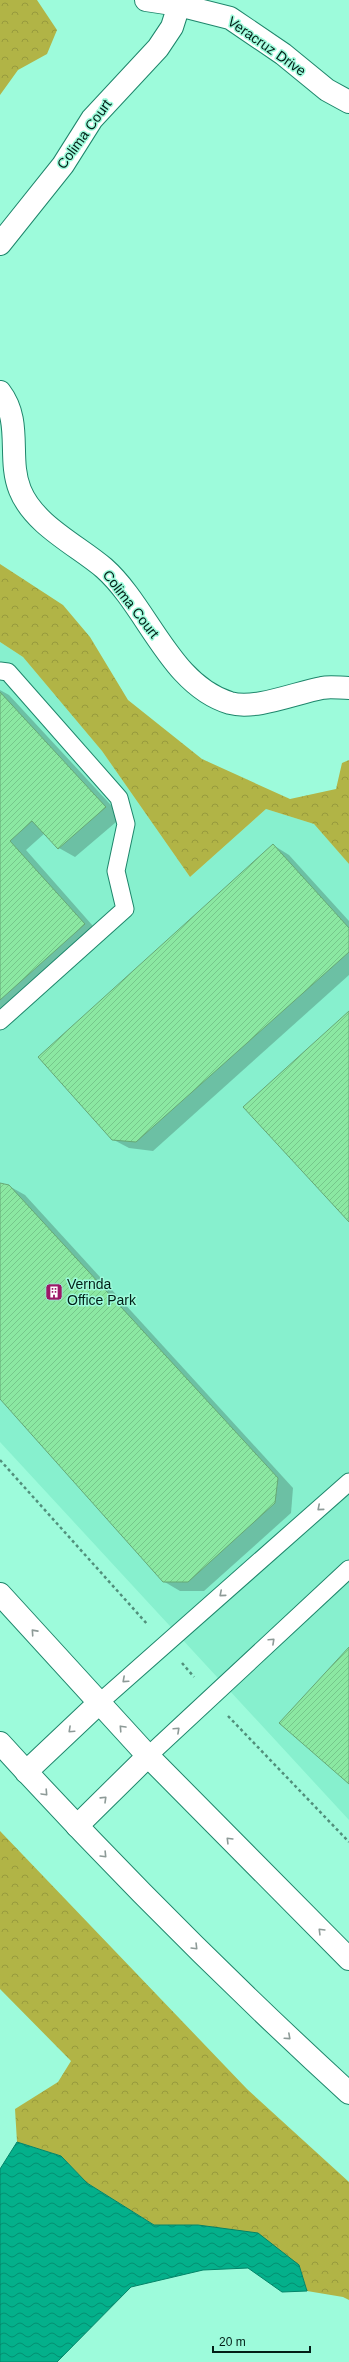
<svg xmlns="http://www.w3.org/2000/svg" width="349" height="2362" font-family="Arial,sans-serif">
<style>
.built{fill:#87f0ce}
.forest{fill:url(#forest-crowns)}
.water{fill:url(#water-waves);stroke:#038468}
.shadow{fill:#0003}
.building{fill:url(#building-hatch);stroke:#66a876}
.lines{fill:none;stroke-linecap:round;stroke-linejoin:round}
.service-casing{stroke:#1e866b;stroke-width:19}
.minor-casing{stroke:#1e866b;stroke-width:24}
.primary-casing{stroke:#1e866b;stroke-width:24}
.path{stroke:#518f7b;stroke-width:2.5;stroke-dasharray:3 3;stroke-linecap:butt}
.service{stroke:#fff;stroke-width:17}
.minor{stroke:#fff;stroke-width:22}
.primary{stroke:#fff;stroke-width:22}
.oneway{stroke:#8d9a97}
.labels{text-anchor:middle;stroke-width:3;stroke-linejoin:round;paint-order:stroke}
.street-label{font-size:14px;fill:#021f17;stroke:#9dfbdb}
.poi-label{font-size:14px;fill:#021f17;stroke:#9dfbdb;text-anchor:start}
</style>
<defs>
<pattern id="forest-crowns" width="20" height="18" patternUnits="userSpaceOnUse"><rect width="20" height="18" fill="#b1b446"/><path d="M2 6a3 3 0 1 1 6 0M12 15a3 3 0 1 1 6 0" fill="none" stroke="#979a3d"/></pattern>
<pattern id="water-waves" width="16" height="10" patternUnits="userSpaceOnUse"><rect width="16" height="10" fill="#04b08b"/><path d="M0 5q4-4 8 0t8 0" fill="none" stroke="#038f71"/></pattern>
<pattern id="building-hatch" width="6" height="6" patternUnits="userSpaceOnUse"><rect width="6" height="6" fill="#8be8a2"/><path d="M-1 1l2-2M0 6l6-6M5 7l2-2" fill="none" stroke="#76c78b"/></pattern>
</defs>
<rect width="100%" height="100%" fill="#9dfbdb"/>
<path class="built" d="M 0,642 L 23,657 L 102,751 L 190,877 L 266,809 L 314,824 L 349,864 L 349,1820 L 0,1442 Z"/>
<g class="forest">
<path d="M 0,0 L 37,0 L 57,30 L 47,54 L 18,70 L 0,95 Z"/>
<path d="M 0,564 L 63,605 L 90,637 L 128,700 L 202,759 L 290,799 L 336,789 L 342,763 L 349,760 L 349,864 L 314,824 L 266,809 L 190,877 L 102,751 L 23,657 L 0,642 Z"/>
<path d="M 0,1831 L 247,2089 L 349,2182 L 349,2300 L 343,2297 L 307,2291 L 299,2265 L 198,2225 L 154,2225 L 87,2183 L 61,2156 L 17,2142 L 15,2109 L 58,2082 L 71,2061 L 0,1989 Z"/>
</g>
<path class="water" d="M 17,2142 L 61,2156 L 87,2183 L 154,2225 L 198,2225 L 258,2233 L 299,2265 L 307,2291 L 282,2292 L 248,2268 L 203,2270 L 131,2287 L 57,2362 L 0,2362 L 0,2169 Z"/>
<g class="shadow">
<path d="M 0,690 L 9,695 L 122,817 L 75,857 L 59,848 L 45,833 L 26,850 L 100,934 L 11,1014 L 0,1008 Z"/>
<path d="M 273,845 L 289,855 L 349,921 L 349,975 L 153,1151 L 129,1148 L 112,1139 Z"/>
<path d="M 0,1184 L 9,1186 L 25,1195 L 293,1488 L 291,1513 L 204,1591 L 180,1591 L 163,1581 L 0,1398 Z"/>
</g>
<g class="building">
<path d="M 0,692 L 106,807 L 58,849 L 32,821 L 10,841 L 85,924 L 0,1000 Z"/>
<path d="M 273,844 L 349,928 L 349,952 L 136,1142 L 112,1140 L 38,1057 Z"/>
<path d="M 349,1011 L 349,1222 L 243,1107 Z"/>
<path d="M 0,1183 L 9,1185 L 278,1478 L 275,1503 L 188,1582 L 163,1582 L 0,1399 Z"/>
<path d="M 349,1647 L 349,1784 L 279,1723 Z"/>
</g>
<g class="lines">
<defs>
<g id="service">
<path d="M 0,671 L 8,672 L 119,798 L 126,824 L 116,871 L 125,909 L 0,1021"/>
<path d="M 99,1703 L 349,1482"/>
<path d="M 148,1756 L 349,1569"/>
</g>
<g id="minor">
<path d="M 146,0 L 179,5 L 230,18 L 283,54 L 327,90 L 349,102"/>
<path d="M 0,244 L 63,165 L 92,119 L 158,48 L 172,27 L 179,5"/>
<path d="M 0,392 C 23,422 7,458 20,490 C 34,525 77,545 104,568 C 148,607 170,685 230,703 C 256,710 295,693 322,688 C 330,686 340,688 349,688"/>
</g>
<g id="primary">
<path d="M 0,1594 L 148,1756 L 349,1959"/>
<path d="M 0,1743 C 111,1865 227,1981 349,2093"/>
<path d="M 26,1772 L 99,1703"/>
<path d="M 77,1826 L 148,1756"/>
</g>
</defs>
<use href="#service" class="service-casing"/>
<use href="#minor" class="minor-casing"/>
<use href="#primary" class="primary-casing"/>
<g class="path">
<path d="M 0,1460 L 148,1625"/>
<path d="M 182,1663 L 194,1677"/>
<path d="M 228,1716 L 349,1842"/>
</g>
<use href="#service" class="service"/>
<use href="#minor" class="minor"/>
<use href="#primary" class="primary"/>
</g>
<defs><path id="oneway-chevron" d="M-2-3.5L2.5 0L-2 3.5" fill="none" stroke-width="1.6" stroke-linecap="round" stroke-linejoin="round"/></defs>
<g class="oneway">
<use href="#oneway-chevron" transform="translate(320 1508) rotate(139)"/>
<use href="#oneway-chevron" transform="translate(222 1594) rotate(139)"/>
<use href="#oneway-chevron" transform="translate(34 1632) rotate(-132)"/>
<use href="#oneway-chevron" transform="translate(272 1641) rotate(-43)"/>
<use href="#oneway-chevron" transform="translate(125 1680) rotate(138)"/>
<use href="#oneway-chevron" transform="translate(122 1728) rotate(-133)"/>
<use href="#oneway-chevron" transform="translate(71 1730) rotate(137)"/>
<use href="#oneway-chevron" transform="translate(177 1730) rotate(-43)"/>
<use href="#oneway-chevron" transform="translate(45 1793) rotate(47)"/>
<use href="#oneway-chevron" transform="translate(104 1799) rotate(-44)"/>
<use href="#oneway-chevron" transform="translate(229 1840) rotate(-135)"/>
<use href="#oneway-chevron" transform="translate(104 1855) rotate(46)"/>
<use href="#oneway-chevron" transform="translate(321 1931) rotate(-135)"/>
<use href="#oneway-chevron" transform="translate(195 1947) rotate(45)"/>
<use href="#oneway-chevron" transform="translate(288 2037) rotate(42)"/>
</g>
<defs>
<symbol id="building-square" viewBox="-11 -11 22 22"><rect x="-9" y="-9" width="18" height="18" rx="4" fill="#9d1767" stroke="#9dfbdb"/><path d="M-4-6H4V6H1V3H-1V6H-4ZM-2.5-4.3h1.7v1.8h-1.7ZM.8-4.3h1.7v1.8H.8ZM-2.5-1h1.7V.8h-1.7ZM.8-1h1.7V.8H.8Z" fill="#fff"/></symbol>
</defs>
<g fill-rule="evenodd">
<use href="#building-square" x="44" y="1282" width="20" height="20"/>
</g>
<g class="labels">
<g class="street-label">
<text transform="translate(267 46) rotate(35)" y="5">Veracruz Drive</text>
<text transform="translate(84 134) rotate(-54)" y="5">Colima Court</text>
<text transform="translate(131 604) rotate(52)" y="5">Colima Court</text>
</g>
<g class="poi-label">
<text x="67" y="1289">Vernda<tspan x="67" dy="16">Office Park</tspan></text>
</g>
</g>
<path d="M213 2346v6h97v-6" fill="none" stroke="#021f17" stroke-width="2"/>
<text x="219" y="2346" font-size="12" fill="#021f17" stroke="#9dfbdb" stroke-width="3" paint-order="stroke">20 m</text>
</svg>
